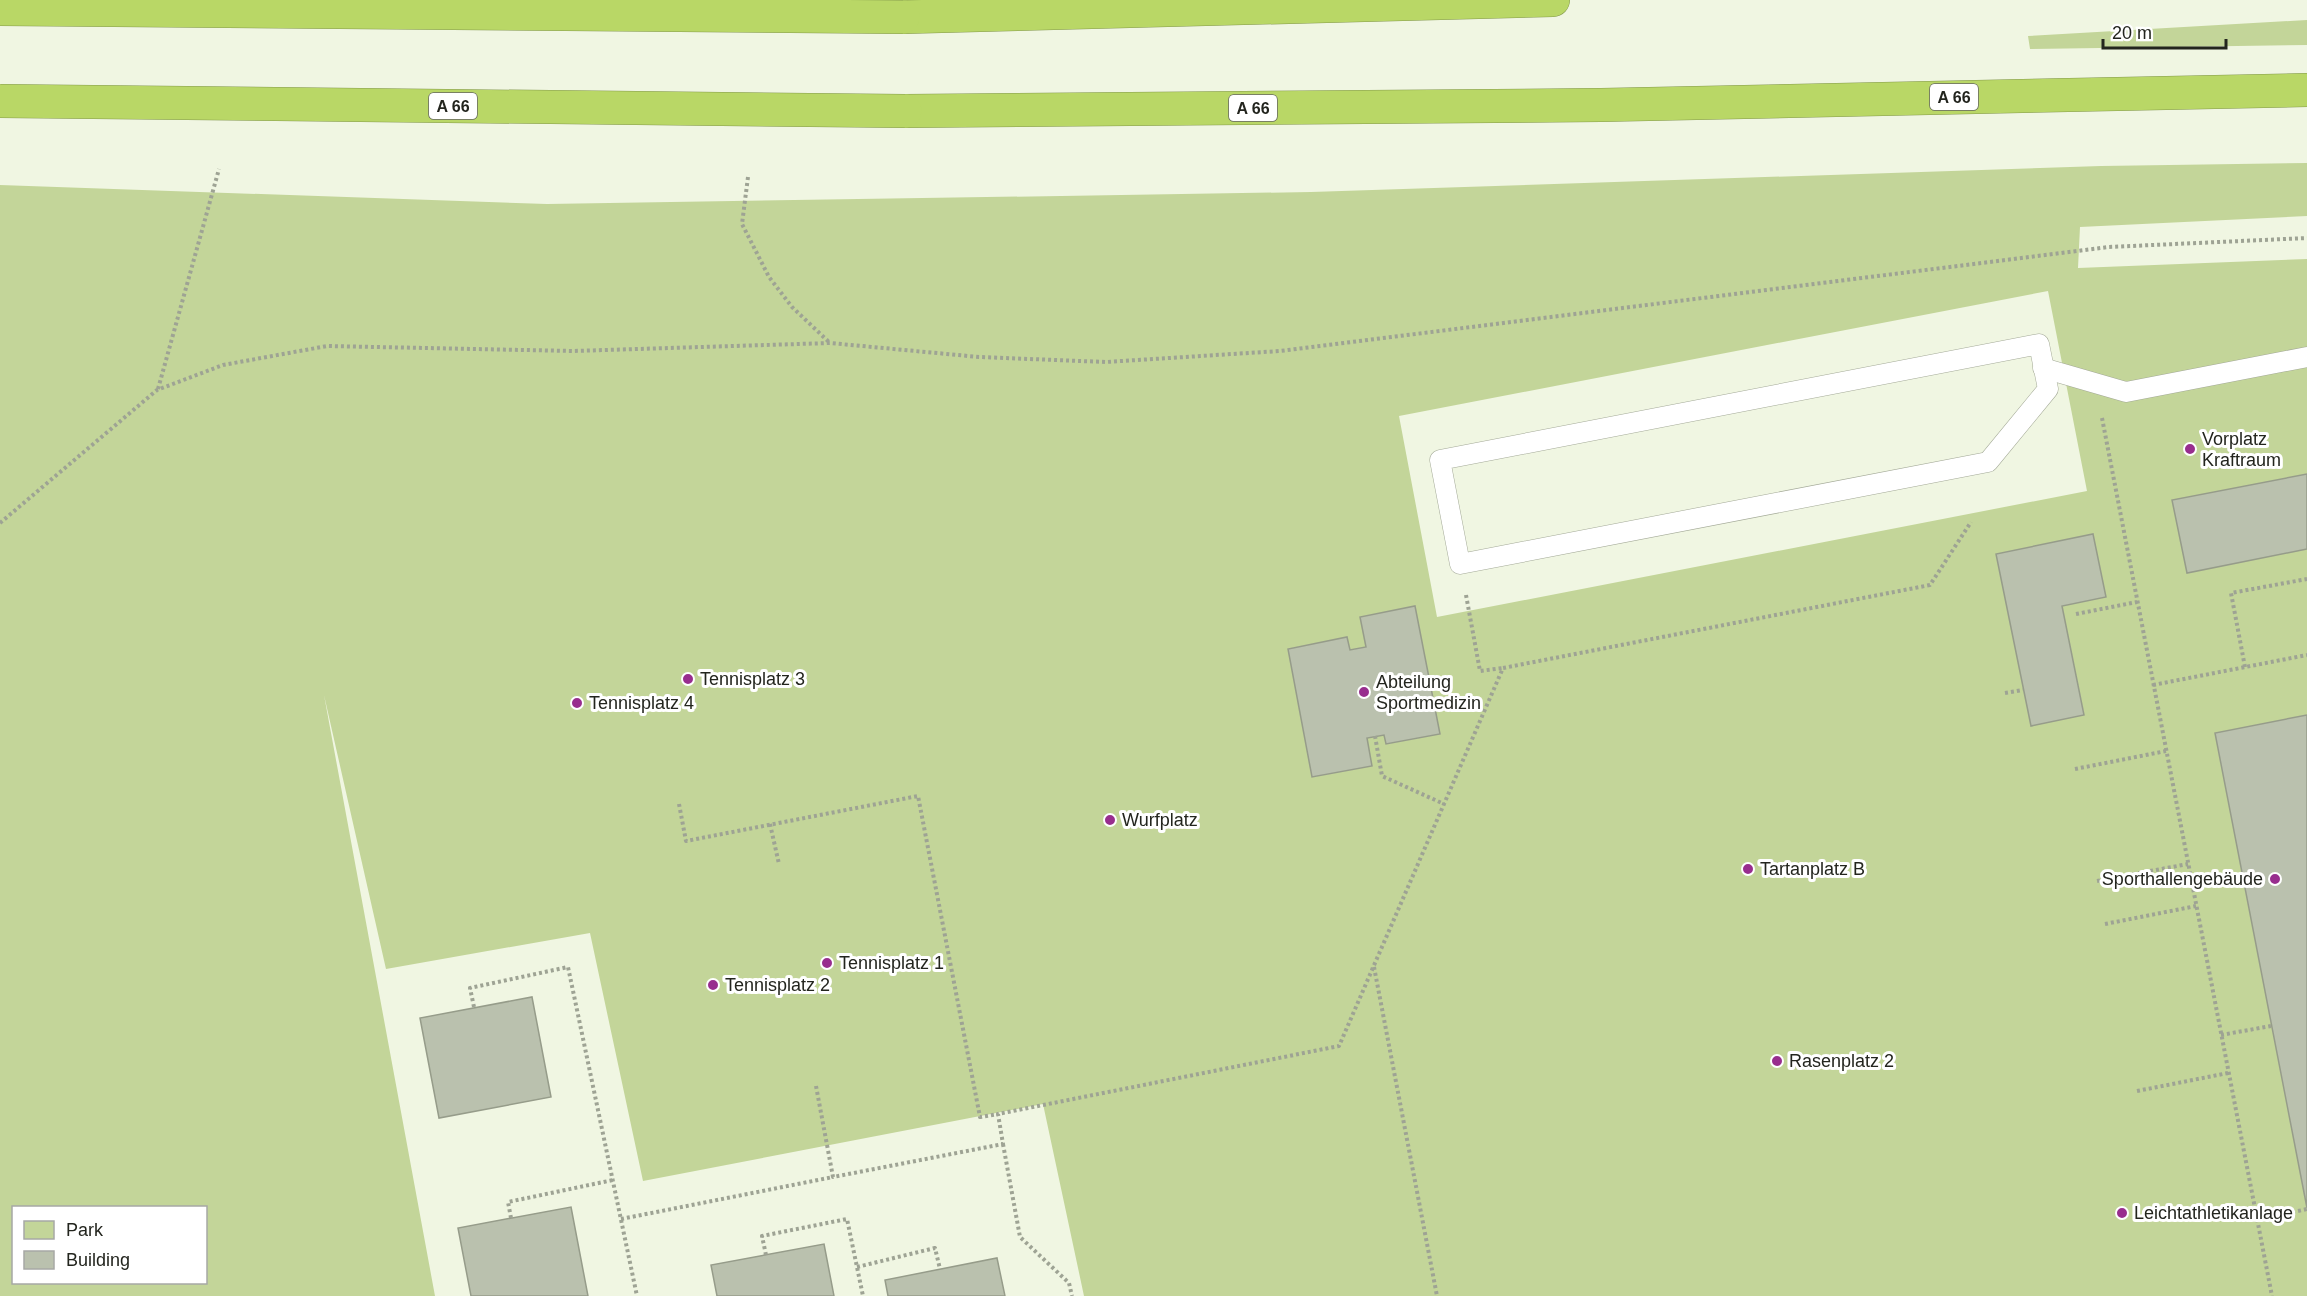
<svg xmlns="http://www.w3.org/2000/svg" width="2307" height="1296" font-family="Arial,sans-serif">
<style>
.green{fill:#c3d599;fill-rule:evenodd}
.building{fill:#bac1ae;stroke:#969c8a;stroke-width:1.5}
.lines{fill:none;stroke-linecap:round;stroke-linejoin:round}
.lane-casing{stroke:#a3a997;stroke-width:21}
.highway-casing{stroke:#84994d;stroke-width:34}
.path{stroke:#9ea394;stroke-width:4;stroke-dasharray:3 3;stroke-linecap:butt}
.lane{stroke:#fff;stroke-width:20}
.highway{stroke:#b9d766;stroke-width:33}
.highway-bridge-casing{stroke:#84994d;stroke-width:34;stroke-linecap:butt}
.highway-bridge{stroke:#b9d766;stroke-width:33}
.poi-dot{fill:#982d8e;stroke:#fff;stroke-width:2}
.labels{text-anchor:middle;stroke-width:6;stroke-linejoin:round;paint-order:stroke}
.shield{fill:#fff;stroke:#656662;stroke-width:1.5}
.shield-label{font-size:16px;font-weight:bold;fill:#23251e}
.poi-label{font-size:18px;fill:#23251e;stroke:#fff;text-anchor:start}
</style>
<rect width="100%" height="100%" fill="#f0f6e2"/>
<g class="green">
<path d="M 2307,20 L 2307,45 L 2030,49 L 2028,36 Z"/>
<path d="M 2307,163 L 2307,216 L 2080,227 L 2078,268 L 2307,259 L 2307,474 L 2173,500 L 2187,572 L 2307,549 L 2307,715 L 2215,733 L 2307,1208 L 2307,1296 L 1084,1296 L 1043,1104 L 643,1181 L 590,933 L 386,969 L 324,695 L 435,1296 L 0,1296 L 0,185 L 547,204 L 1311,192 L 2101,166 ZM 2048,291 L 2087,491 L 1437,617 L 1399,416 ZM 2093,534 L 2105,597 L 2062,606 L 2084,714 L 2031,726 L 1996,554 ZM 1415,606 L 1440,734 L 1386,744 L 1384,735 L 1367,738 L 1372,766 L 1312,777 L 1288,649 L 1347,637 L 1350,650 L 1366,647 L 1360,617 ZM 14,1208 L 206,1208 L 206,1282 L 14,1282 Z"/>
</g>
<g class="building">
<path d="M 2307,474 L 2307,549 L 2187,573 L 2172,500 Z"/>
<path d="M 2093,534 L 2106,597 L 2062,606 L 2084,715 L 2031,726 L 1996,554 Z"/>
<path d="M 1415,606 L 1440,734 L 1386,744 L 1384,735 L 1367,738 L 1372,766 L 1312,777 L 1288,649 L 1347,637 L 1350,650 L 1366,647 L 1360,617 Z"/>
<path d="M 2307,715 L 2307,1208 L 2215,733 Z"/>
<path d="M 532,997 L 551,1097 L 439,1118 L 420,1018 Z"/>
<path d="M 571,1207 L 588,1296 L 471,1296 L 458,1228 Z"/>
<path d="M 824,1244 L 834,1296 L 717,1296 L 711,1265 Z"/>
<path d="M 997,1258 L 1005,1296 L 888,1296 L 885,1280 Z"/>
</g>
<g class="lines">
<defs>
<g id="lane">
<path d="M 2039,344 L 2048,389 L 1988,462 L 1460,564 L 1440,460 Z"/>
<path d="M 2043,368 L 2126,392 L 2307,357"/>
</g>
<g id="highway">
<path d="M 903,17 L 1553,0"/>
<path d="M 905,111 L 1601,105 L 2307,90"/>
</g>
</defs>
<use href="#lane" class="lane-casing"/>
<use href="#highway" class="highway-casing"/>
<g class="path">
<path d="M 748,177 L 742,224 L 769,277 L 792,307 L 830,343"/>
<path d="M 158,389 L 219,169"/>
<path d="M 2102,418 L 2272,1296"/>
<path d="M 0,523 L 157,390 L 223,365 L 327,346 L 573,351 L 830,343 L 979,357 L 1106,362 L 1280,351 L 2109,247 L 2307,238"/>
<path d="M 1466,595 L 1480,671 L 1503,668"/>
<path d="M 2076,614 L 2137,602"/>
<path d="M 2245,667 L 2231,593 L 2307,579"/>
<path d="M 2153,685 L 2307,655"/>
<path d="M 2005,693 L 2023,690"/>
<path d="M 1375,736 L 1382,776 L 1444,804"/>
<path d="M 2075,769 L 2166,751"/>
<path d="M 679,804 L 686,841 L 918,796 L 980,1117 L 998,1114"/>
<path d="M 770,824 L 779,864"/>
<path d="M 2097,881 L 2188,864"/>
<path d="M 2105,924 L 2196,906"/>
<path d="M 1374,967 L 1437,1296"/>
<path d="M 474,1007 L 470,988 L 568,967 L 637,1296"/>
<path d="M 2221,1035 L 2271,1026"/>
<path d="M 816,1086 L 833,1177 L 1003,1144 L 998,1114 L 1339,1046 L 1503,668 L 1930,585 L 1971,522"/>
<path d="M 2137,1091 L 2228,1073"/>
<path d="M 1003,1144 L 1020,1237 L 1069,1283 L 1072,1296"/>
<path d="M 511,1218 L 508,1202 L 613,1180"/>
<path d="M 621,1219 L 833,1177"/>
<path d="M 2257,1220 L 2307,1209"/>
<path d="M 766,1255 L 762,1236 L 847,1219 L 863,1296"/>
<path d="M 857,1267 L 935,1248 L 940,1269"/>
</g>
<use href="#lane" class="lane"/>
<use href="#highway" class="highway"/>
<defs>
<g id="highway-bridge">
<path d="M 0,9 L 903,17"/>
<path d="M 0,101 L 905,111"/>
</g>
</defs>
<use href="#highway-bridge" class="highway-bridge-casing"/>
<use href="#highway-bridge" class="highway-bridge"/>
</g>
<g class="poi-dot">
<circle cx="2190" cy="449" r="6"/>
<circle cx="688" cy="679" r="6"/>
<circle cx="1364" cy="692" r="6"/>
<circle cx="577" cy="703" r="6"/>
<circle cx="1110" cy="820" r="6"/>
<circle cx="1748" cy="869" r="6"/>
<circle cx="2275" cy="879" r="6"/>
<circle cx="827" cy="963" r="6"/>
<circle cx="713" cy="985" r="6"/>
<circle cx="1777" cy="1061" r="6"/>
<circle cx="2122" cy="1213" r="6"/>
</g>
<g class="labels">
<g class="shield">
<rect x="1930" y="84" width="48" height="26" rx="4.5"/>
<rect x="429" y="93" width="48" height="26" rx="4.5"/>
<rect x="1229" y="95" width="48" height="26" rx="4.5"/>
</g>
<g class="shield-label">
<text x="1954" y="103">A 66</text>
<text x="453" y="112">A 66</text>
<text x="1253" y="114">A 66</text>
</g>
<g class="poi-label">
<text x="2202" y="445">Vorplatz<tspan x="2202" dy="21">Kraftraum</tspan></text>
<text x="700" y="685">Tennisplatz 3</text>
<text x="1376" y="688">Abteilung<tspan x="1376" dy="21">Sportmedizin</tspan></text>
<text x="589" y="709">Tennisplatz 4</text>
<text x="1122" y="826">Wurfplatz</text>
<text x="1760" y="875">Tartanplatz B</text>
<text x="2263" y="885" text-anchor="end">Sporthallengebäude</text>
<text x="839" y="969">Tennisplatz 1</text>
<text x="725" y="991">Tennisplatz 2</text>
<text x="1789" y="1067">Rasenplatz 2</text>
<text x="2134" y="1219">Leichtathletikanlage</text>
</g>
</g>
<rect x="12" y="1206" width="195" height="78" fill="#ffffff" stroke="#a7a8a5" stroke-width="1.5"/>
<rect x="24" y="1221" width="30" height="18" fill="#c3d599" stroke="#a7a8a5" stroke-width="1.5"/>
<text x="66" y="1236" font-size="18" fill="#23251e">Park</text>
<rect x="24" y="1251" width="30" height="18" fill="#bac1ae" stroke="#a7a8a5" stroke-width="1.5"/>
<text x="66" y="1266" font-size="18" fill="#23251e">Building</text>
<path d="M2103 39v9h123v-9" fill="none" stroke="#23251e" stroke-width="3"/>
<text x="2112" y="39" font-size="18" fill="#23251e" stroke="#ffffff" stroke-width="4.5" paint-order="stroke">20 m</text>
</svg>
